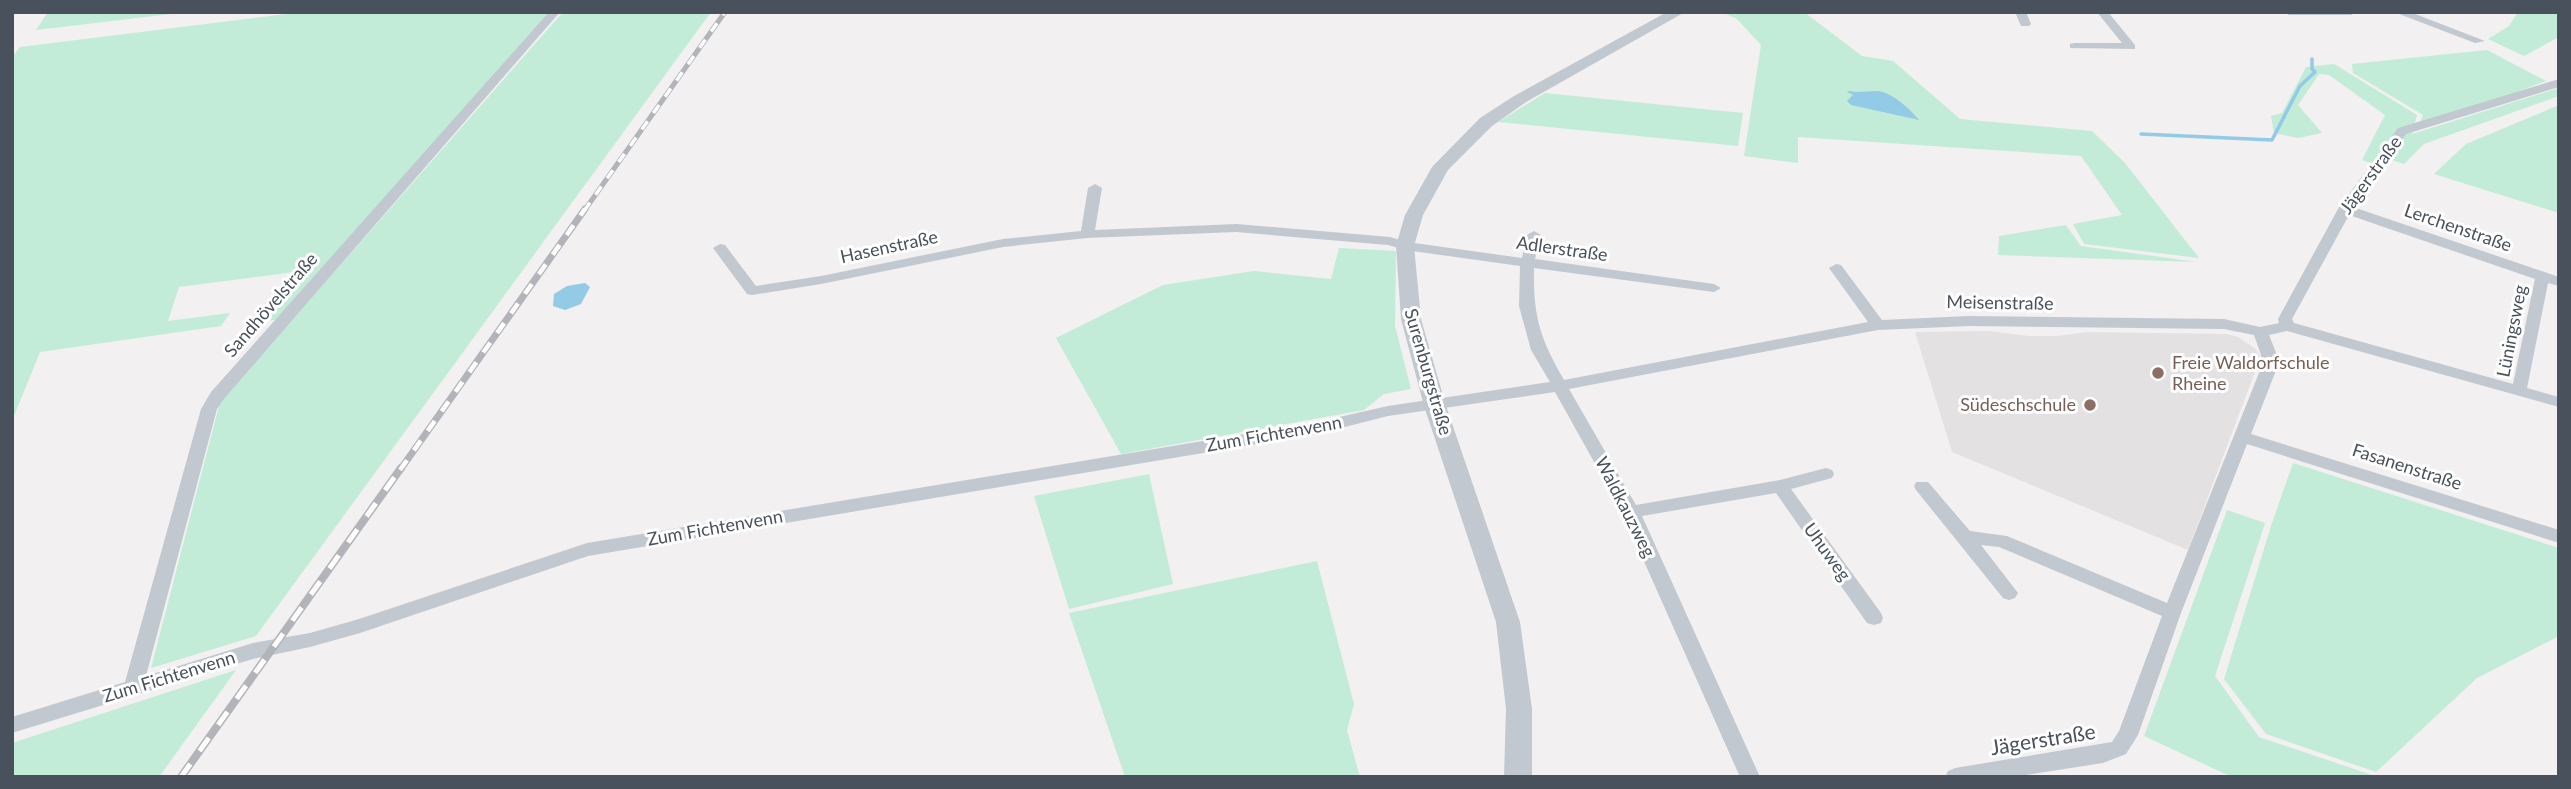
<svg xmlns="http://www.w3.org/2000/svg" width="2571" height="789" font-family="Lato,sans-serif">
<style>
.education{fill:#e3e1e1}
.green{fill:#c2ecd7}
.water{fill:#93cae5}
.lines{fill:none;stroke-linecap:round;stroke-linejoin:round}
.stream{stroke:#93cae5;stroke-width:3.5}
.minor{fill:#c2c8d0;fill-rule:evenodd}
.tertiary{fill:#c2c8d0;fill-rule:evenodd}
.rail-far2-casing{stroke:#b2b4b9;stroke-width:5}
.rail-far1-casing{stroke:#b2b4b9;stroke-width:7}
.rail-casing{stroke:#b2b4b9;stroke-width:8}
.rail-far2{stroke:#fff;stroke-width:3.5;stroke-dasharray:10;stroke-linecap:butt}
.rail-far1{stroke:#fff;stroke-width:4.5;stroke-dasharray:12;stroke-linecap:butt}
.rail{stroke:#fff;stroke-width:5;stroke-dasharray:16;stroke-linecap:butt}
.education-dot{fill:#8d6e63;stroke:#fff;stroke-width:2.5}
.labels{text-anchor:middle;stroke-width:6;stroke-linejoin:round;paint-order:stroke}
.street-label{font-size:18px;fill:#49515c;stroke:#fff}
.education-label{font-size:18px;fill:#785e54;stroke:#fff;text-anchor:start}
.near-street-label{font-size:21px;fill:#49515c;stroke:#fff}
</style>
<rect width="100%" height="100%" fill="#f2f0f0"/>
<path class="education" d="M 1989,331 L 2029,336 L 2058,336 L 2087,332 L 2227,334 L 2238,337 L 2256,349 L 2260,356 L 2259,361 L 2188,550 L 1952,452 L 1915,332 Z"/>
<g class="green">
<path d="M 48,12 L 188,12 L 36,30 Z"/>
<path d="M 302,12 L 549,12 L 277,320 L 249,321 L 294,272 L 179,287 L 168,321 L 230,313 L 221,326 L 40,352 L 12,421 L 12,57 L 20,47 Z"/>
<path d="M 563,12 L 711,12 L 256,636 L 151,668 L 220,402 Z"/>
<path d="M 1722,12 L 1804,12 L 1862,56 L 1893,61 L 1960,119 L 2092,131 L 2125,163 L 2199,258 L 2084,244 L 2073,224 L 2122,215 L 2081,156 L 1798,137 L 1798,163 L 1744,156 L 1761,45 L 1737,19 Z"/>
<path d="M 2518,12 L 2559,12 L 2559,37 L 2524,56 L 2488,39 L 2509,26 Z"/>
<path d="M 2487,50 L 2546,81 L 2417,130 L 2423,115 L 2353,73 L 2352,64 Z"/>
<path d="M 2334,64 L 2417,115 L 2412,134 L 2559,88 L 2559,96 L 2424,144 L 2404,164 L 2392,160 L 2385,169 L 2362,160 L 2385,115 L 2329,75 L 2319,74 L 2298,105 L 2322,133 L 2298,138 L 2274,133 L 2271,116 L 2282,113 L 2306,67 Z"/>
<path d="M 1545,93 L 1743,113 L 1738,146 L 1498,122 Z"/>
<path d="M 2559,105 L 2559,213 L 2434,174 L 2466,144 Z"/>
<path d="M 2066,225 L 2081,246 L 2197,262 L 1998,255 L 1999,236 Z"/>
<path d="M 1339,248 L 1396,251 L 1395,326 L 1411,389 L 1384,394 L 1364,410 L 1121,454 L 1056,338 L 1163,285 L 1254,271 L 1331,279 Z"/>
<path d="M 2293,463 L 2559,548 L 2559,636 L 2477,678 L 2376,772 L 2266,734 L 2224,679 L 2271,526 Z"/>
<path d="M 1149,474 L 1173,584 L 1069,609 L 1034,496 Z"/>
<path d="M 2227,510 L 2265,523 L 2215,676 L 2259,737 L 2378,777 L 2232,777 L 2144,736 Z"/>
<path d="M 1317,561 L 1354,704 L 1347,730 L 1360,777 L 1125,777 L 1069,613 Z"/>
<path d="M 236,670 L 159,777 L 12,777 L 12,743 Z"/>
</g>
<g class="water">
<path d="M 1849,91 C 1859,93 1867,91 1877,91 C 1892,92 1910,109 1919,120 L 1851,105 L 1847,101 L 1853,95 L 1847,92 Z"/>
<path d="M 585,283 L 590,287 L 581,304 L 565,310 L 553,306 L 554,294 L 567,286 Z"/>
</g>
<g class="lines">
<path class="stream" d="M 2141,134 L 2272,140 L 2300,86 L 2315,72 L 2312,69 L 2312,59"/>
<g class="minor">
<path d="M 12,12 L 18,12 L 12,16 Z"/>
<path d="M 549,12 L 560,12 L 223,400 L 217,409 L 146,676 L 253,643 L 310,633 L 359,619 L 587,543 L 1317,422 L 1388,406 L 1550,382 L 1531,350 L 1519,306 L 1520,266 L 1405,250 L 1388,245 L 1236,232 L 1087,238 L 1003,247 L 821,284 L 752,295 L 747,294 L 713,248 L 720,244 L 725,245 L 756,286 L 821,276 L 1003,239 L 1081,231 L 1088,188 L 1095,184 L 1102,188 L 1095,230 L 1236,224 L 1390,237 L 1407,242 L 1522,258 L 1527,235 L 1534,231 L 1541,235 L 1535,259 L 1714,284 L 1721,288 L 1714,292 L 1534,268 C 1533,317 1540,338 1564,380 L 1868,322 L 1829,268 L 1836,264 L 1841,265 L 1882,320 L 1969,316 L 2224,319 L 2260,327 L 2279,323 L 2278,319 L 2338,209 L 2398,128 L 2559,79 L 2559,87 L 2406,134 L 2353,207 L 2559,277 L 2559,286 L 2548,283 L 2527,388 L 2559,397 L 2559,407 L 2287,331 L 2269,335 L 2277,355 L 2277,368 L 2251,434 L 2559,530 L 2559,543 L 2247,444 L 2181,613 L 2138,735 L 2126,754 L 2103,763 L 2013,777 L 1945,777 L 1948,771 L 1955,768 L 2112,742 L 2119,731 L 2162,616 L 1999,547 L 1981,545 L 2018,593 L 2015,598 L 2009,600 L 2003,598 L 1916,490 L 1914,486 L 1916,482 L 1928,482 L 1970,531 L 2007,536 L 2167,603 L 2261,368 L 2261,355 L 2254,335 L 2224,329 L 1969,326 L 1878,330 L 1569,389 L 1636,505 L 1780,480 L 1826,468 L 1832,470 L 1834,474 L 1832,478 L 1791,489 L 1881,613 L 1883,618 L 1881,623 L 1874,625 L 1867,623 L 1776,493 L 1642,516 L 1760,777 L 1740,777 L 1622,512 L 1555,392 L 1388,416 L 1317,434 L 588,556 L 360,633 L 310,647 L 253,659 L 12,733 L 12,717 L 125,682 L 201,409 L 211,392 ZM 2349,215 L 2535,279 L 2513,384 L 2294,323 L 2292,319 Z"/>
<path d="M 2015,12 L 2026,12 L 2031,24 L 2029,26 L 2021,26 Z"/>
<path d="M 2097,12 L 2108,12 L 2135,45 L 2135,49 L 2070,48 L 2070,44 L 2074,43 L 2122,43 Z"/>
<path d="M 2284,12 L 2356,12 L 2351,15 L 2289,15 Z"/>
<path d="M 2394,12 L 2410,12 L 2485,41 L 2475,43 Z"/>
</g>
<path class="tertiary" d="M 1667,12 L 1685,12 L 1526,102 L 1492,126 L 1448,170 L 1423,215 L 1414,246 L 1421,319 L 1446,406 L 1520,622 L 1532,709 L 1532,777 L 1504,777 L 1506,709 L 1496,622 L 1424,406 L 1401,319 L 1396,246 L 1405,215 L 1432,167 L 1480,118 L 1514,96 Z"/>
<defs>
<path id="rail-far2" d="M 584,211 L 725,12"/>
<path id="rail-far1" d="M 400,470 L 585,209"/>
<path id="rail" d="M 181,777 L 401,468"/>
</defs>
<use href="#rail-far2" class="rail-far2-casing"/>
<use href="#rail-far1" class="rail-far1-casing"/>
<use href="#rail" class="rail-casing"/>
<use href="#rail-far2" class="rail-far2"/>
<use href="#rail-far1" class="rail-far1"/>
<use href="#rail" class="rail"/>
</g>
<g class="education-dot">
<circle cx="2158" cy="373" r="7"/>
<circle cx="2090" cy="405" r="7"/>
</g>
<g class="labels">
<g class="street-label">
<text transform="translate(2371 175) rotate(-54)" y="6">Jägerstraße</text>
<text transform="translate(2458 228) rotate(19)" y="6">Lerchenstraße</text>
<text transform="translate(889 247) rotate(-12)" y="6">Hasenstraße</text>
<text transform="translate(1562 249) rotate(8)" y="6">Adlerstraße</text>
<text transform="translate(2000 303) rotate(1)" y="6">Meisenstraße</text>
<text transform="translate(271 305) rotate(-49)" y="6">Sandhövelstraße</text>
<text transform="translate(2512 331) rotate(-79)" y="6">Lüningsweg</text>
<text transform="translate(1428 372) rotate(74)" y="6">Surenburgstraße</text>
<text transform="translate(1274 434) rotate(-10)" y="6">Zum Fichtenvenn</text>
<text transform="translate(2407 467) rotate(18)" y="6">Fasanenstraße</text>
<text transform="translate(1625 507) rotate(63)" y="6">Waldkauzweg</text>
<text transform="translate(715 528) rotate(-10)" y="6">Zum Fichtenvenn</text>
<text transform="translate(1827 552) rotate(54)" y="6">Uhuweg</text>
<text transform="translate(169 677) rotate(-17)" y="6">Zum Fichtenvenn</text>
</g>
<g class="education-label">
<text x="2172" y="369">Freie Waldorfschule<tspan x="2172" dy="21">Rheine</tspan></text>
<text x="2076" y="411" text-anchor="end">Südeschschule</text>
</g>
<g class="near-street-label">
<text transform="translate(2043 740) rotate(-9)" y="7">Jägerstraße</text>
</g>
</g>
<rect width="2571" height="789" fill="none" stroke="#49515c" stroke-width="28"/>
</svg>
